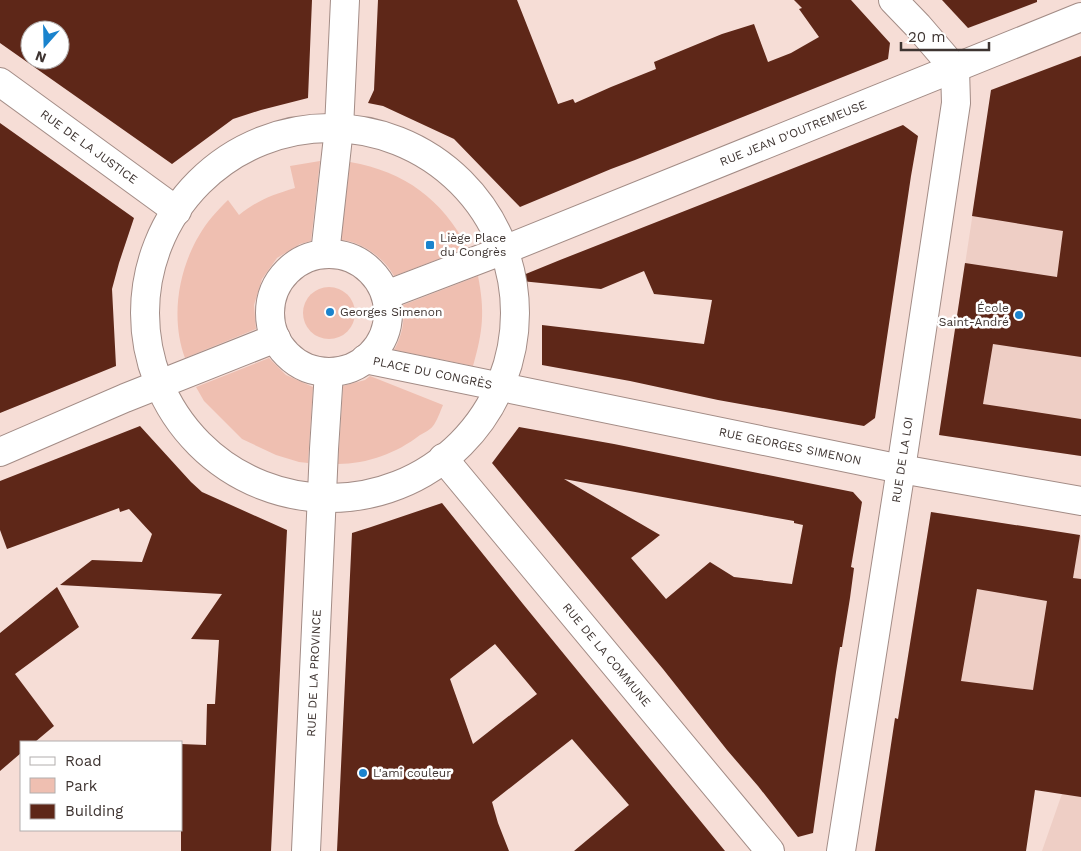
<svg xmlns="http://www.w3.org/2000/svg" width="1081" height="851" font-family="'Work Sans',sans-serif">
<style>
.built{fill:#eecec5}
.green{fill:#efbfb1}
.building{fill:#5e2718;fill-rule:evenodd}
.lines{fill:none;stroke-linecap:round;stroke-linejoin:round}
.minor-casing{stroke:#a38c86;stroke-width:30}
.minor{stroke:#fff;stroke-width:28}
.poi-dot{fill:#1a83cd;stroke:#fff;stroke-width:2}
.labels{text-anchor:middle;stroke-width:5;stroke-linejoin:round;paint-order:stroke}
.street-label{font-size:12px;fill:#3e3431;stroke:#fff}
.poi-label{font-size:12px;fill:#3e3431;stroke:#fff;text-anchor:start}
</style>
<rect width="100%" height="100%" fill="#f6ddd6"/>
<g class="built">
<path d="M 980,166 L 1081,180 L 1081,456 L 939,435 Z"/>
<path d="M 931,512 L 1081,536 L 1081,851 L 1042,851 L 1078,748 L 898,719 Z"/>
</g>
<g class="green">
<path d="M 320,161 L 311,241 L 300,244 L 277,258 L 262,279 L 254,305 L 256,329 L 185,358 C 168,312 181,254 212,217 C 217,211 222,206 228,200 L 239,215 C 258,200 272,195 295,188 L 290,166 Z"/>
<path d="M 350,162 C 406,172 441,199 468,248 L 394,276 C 384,258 363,242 341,240 Z"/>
<path d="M 478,276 C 485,311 483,332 473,366 L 394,350 C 402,336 405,321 403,305 Z"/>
<circle cx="329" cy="313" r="26"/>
<path d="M 269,358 L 286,375 L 313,387 L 308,463 L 299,462 L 276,455 L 242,439 L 204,401 L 196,387 Z"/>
<path d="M 370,376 L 443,405 C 440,412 437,421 433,426 C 430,430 424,433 420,435 C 397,453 367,464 338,464 L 343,386 L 365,380 Z"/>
</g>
<g class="building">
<path d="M 0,0 L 312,0 L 308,98 L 261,110 L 233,119 L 172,164 L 0,43 ZM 30,30 L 60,30 L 60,60 L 30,60 Z"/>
<path d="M 378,0 L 517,0 L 558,104 L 573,99 L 575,103 L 611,87 L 656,69 L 654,62 L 722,34 L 754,24 L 768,62 L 791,53 L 819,37 L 799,9 L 802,8 L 794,0 L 851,0 L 890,43 L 888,59 L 635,160 L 611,169 L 520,207 L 454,139 L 383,106 L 368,103 L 374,90 Z"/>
<path d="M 942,0 L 1037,0 L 1037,2 L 968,28 Z"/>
<path d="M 1081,56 L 1081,357 L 993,344 L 983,404 L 1081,419 L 1081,456 L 939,435 L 965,263 L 1057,277 L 1063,231 L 972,216 L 991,90 Z"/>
<path d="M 0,123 L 134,218 L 119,263 L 112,289 L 116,366 L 0,413 Z"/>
<path d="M 903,125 L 918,136 L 911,176 L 875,418 L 864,426 L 718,400 L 630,381 L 542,365 L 542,325 L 704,344 L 712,300 L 654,294 L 644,271 L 601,289 L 511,280 L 560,260 Z"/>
<path d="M 140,426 L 191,482 L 202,492 L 287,530 L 271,851 L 181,851 L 181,744 L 206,745 L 207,704 L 215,704 L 219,640 L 191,639 L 222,594 L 60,585 L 92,560 L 142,562 L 152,534 L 129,509 L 120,512 L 119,508 L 7,549 L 0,530 L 0,481 Z"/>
<path d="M 519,427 L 614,444 L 853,492 L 862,502 L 851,567 L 854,568 L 850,598 L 842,647 L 840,647 L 836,672 L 813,833 L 798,837 L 758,786 L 727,750 L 663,669 L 492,463 ZM 564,479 L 794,521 L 794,523 L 803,525 L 792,584 L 734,577 L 710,562 L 666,599 L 631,558 L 660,535 Z"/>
<path d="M 442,503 L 523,604 L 725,851 L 574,851 L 629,805 L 572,739 L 492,802 L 498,823 L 509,851 L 337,851 L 352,533 L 371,527 ZM 495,644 L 537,694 L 473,744 L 450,679 Z"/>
<path d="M 931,512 L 1080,535 L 1073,578 L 1081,579 L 1081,797 L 1035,790 L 1026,851 L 875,851 L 895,718 L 898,719 ZM 977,589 L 1047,601 L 1033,690 L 961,681 Z"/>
<path d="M 57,587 L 79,627 L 15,674 L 54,726 L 35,742 L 21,742 L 21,753 L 0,771 L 0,633 Z"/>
</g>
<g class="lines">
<defs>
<g id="minor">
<path id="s1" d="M 0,82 L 177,211"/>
<circle cx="330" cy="313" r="185"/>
<path d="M 325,254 L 339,128 L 345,0"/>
<circle cx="329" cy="313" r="59"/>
<path id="s2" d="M 386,295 L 504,250 L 1081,17"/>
<path id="s3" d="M 365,359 L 901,469 L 1081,501"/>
<path d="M 0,452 L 125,398 L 276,338"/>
<path id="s4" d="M 443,458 L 770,851"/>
<path id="s5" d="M 306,851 L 324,449 L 329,372"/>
<path id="s6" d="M 841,851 L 901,469 L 956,103 L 955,69 L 918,26 L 893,0"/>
</g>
</defs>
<use href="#minor" class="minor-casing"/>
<use href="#minor" class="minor"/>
</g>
<g class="poi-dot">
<rect x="425" y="240" width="10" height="10" rx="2.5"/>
<circle cx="330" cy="312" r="5"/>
<circle cx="1019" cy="315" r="5"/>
<circle cx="363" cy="773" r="5"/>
</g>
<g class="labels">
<g class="street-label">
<text dy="4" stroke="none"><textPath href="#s2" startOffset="438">RUE JEAN D'OUTREMEUSE</textPath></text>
<text dy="4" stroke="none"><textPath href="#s1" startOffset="110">RUE DE LA JUSTICE</textPath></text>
<text dy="4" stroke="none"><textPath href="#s3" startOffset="69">PLACE DU CONGRÈS</textPath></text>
<text dy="4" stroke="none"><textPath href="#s3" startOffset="434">RUE GEORGES SIMENON</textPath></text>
<text dy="4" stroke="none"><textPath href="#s6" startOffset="396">RUE DE LA LOI</textPath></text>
<text dy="4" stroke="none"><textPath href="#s4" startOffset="256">RUE DE LA COMMUNE</textPath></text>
<text dy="4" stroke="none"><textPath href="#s5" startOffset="178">RUE DE LA PROVINCE</textPath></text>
</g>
<g class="poi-label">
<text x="440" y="242">Liège Place<tspan x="440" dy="14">du Congrès</tspan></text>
<text x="1009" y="312" text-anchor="end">École<tspan x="1009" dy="14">Saint-André</tspan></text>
<text x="340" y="316">Georges Simenon</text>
<text x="373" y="777">L'ami couleur</text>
</g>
</g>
<rect x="20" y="741" width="162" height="90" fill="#ffffff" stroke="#b2aead"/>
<rect x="30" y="757" width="25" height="8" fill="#ffffff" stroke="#b2aead"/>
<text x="65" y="766" font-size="15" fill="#3e3431">Road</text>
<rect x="30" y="778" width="25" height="15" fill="#efbfb1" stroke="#b2aead"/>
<text x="65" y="791" font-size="15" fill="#3e3431">Park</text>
<rect x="30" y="804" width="25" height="15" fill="#5e2718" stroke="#b2aead"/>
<text x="65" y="816" font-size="15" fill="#3e3431">Building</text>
<g transform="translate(45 45) rotate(200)"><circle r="24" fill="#ffffff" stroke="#b2aead"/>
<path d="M0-4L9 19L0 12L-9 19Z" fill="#1a83cd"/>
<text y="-8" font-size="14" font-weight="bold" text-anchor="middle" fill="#3e3431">N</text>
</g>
<path d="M901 42v8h88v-8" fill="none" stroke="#3e3431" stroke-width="2.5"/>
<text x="908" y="42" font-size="15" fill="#3e3431" stroke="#ffffff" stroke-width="4" paint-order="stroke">20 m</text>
</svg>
